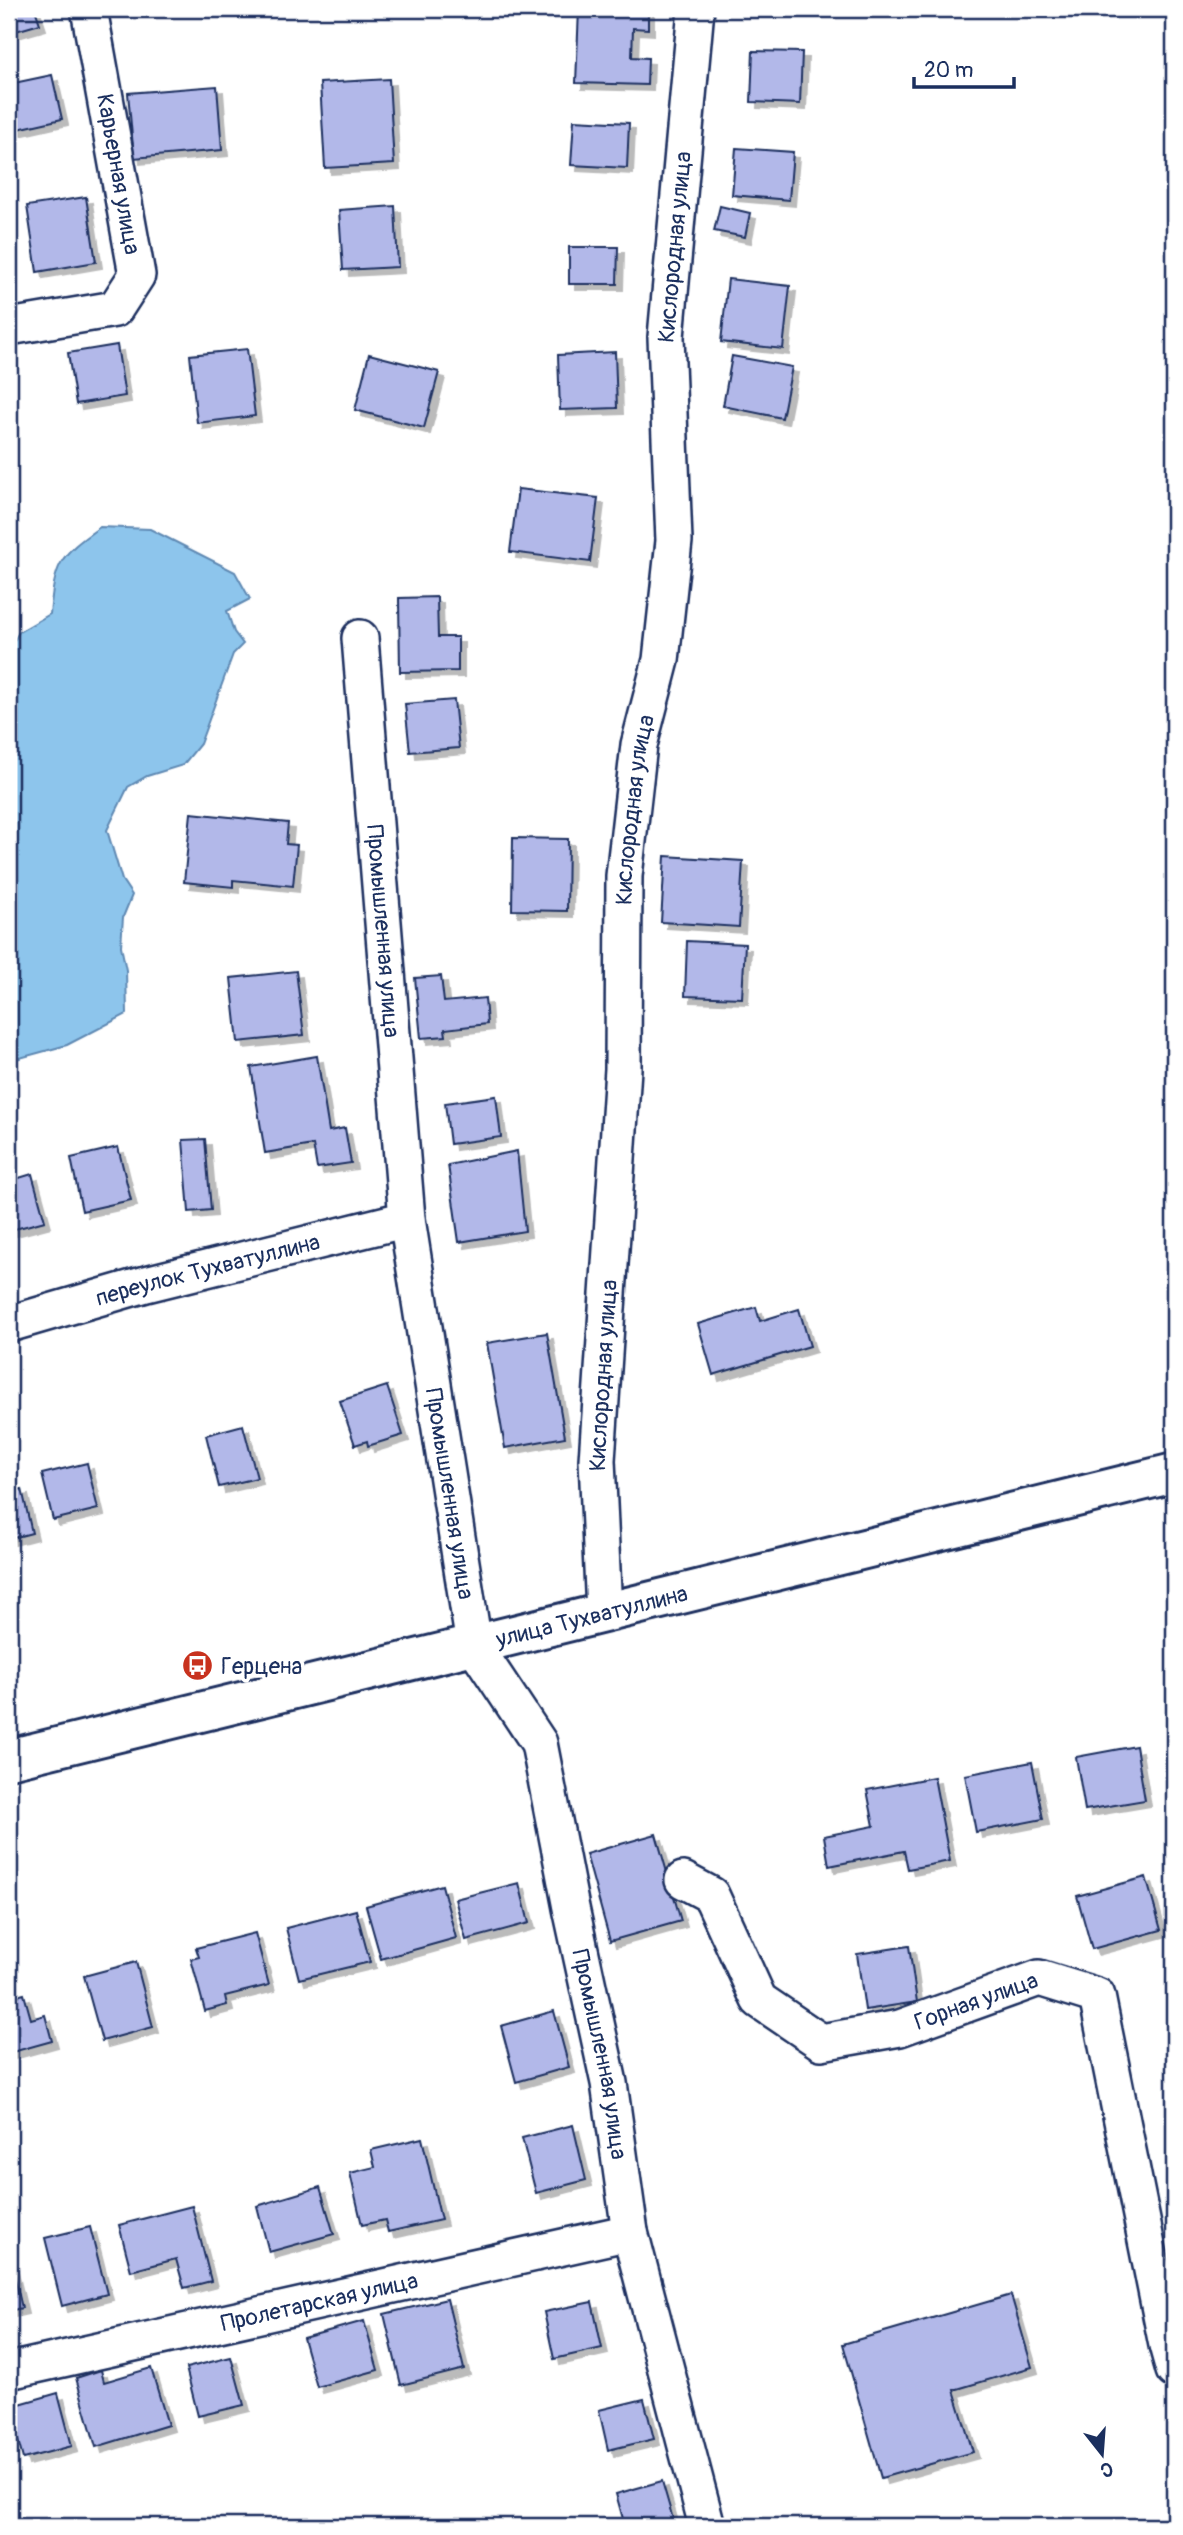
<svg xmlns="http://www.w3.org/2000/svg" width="1183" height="2535" font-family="Pangolin,sans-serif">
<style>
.water{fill:#8dc5ec;stroke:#5f89b3;stroke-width:2}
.building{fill:#b2b8e9;stroke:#1b2f5e;stroke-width:2;filter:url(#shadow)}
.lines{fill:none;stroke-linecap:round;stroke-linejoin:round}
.minor-casing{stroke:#1b2f5e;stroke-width:40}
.major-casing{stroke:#1b2f5e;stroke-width:44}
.minor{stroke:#fff;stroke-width:35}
.major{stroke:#fff;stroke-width:38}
.labels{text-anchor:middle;stroke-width:7;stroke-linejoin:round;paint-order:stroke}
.street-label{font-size:23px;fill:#1b2f5e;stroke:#fff}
.poi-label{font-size:23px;fill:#1b2f5e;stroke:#fff;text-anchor:start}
</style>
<defs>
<filter id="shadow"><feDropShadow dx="6" dy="6" stdDeviation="0" flood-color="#0004"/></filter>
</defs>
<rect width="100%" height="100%" fill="#fff"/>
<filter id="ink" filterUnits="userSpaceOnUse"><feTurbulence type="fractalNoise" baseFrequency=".0143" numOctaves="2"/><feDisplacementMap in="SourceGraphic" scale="14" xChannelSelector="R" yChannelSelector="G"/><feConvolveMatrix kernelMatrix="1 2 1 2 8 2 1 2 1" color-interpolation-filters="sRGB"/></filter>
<g filter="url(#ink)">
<path class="water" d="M 100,527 L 150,529 L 235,572 L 250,599 L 227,611 L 234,632 L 243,644 L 233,654 L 200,744 L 183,765 L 147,776 L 128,787 L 107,830 L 122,880 L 132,895 L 123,917 L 121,946 L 126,970 L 127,1014 L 67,1045 L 9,1061 L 9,650 L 19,632 L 50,614 C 55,564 58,556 100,527 Z"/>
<g class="building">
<path d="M 9,9 L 35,9 L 40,24 L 9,33 Z"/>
<path d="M 579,9 L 648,9 L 648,29 L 633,28 L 632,57 L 648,58 L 647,85 L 576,83 Z"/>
<path d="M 753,51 L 802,52 L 800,104 L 751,102 Z"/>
<path d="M 52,75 L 62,119 L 9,131 L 9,84 Z"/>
<path d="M 389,79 L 394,164 L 325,168 L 320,83 Z"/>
<path d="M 217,86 L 222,150 L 134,158 L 128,93 Z"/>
<path d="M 574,120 L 629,123 L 627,168 L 571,165 Z"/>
<path d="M 736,148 L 793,152 L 789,200 L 732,195 Z"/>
<path d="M 86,197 L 96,262 L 37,272 L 27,206 Z"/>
<path d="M 395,206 L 398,267 L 343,270 L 339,210 Z"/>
<path d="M 720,206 L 750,213 L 745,237 L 714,231 Z"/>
<path d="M 569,247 L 618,247 L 617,284 L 569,284 Z"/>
<path d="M 728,279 L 790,286 L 783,349 L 721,342 Z"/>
<path d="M 117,345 L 125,396 L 76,404 L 68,353 Z"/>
<path d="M 247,349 L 255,416 L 197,423 L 190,355 Z"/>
<path d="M 615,352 L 617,408 L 560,410 L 558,355 Z"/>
<path d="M 369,354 L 439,372 L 424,428 L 355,410 Z"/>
<path d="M 732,356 L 792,367 L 782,418 L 723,406 Z"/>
<path d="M 518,489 L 598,498 L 590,562 L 510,552 Z"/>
<path d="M 437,597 L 438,637 L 458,637 L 458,671 L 400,672 L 399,598 Z"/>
<path d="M 454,700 L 459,748 L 410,752 L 405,704 Z"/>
<path d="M 191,813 L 288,823 L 286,844 L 297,845 L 293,886 L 233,880 L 233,887 L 184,882 Z"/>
<path d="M 513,838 L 568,839 L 567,911 L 512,910 Z"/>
<path d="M 665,856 L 743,861 L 739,927 L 661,922 Z"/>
<path d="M 687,941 L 745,944 L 742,998 L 685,996 Z"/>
<path d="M 296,971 L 304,1035 L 238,1042 L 231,978 Z"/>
<path d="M 441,976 L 444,1002 L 485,998 L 487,1024 L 445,1029 L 446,1036 L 421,1038 L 415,978 Z"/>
<path d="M 317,1056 L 329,1131 L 345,1128 L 351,1163 L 317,1168 L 313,1145 L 265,1153 L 251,1067 Z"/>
<path d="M 496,1096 L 501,1137 L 450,1144 L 445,1103 Z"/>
<path d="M 205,1139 L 211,1210 L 189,1212 L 183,1140 Z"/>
<path d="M 118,1147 L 131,1200 L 82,1211 L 71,1158 Z"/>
<path d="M 517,1151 L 525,1231 L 459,1242 L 448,1165 Z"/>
<path d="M 32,1174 L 45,1221 L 11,1230 L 9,1222 L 9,1181 Z"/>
<path d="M 756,1307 L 760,1321 L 799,1309 L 810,1346 L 713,1375 L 698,1324 Z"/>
<path d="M 547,1333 L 565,1437 L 505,1448 L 487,1343 Z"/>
<path d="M 387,1386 L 403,1435 L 368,1446 L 367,1441 L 355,1445 L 340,1401 Z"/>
<path d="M 243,1425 L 257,1478 L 219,1487 L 206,1435 Z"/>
<path d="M 87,1463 L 98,1509 L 53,1520 L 42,1474 Z"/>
<path d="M 22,1489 L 32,1533 L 9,1539 L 9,1492 Z"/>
<path d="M 1136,1746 L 1145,1800 L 1085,1810 L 1076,1757 Z"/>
<path d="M 1032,1762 L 1043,1819 L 976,1832 L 965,1775 Z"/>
<path d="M 934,1777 L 950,1861 L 908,1869 L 904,1851 L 829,1866 L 824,1836 L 874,1826 L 867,1790 Z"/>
<path d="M 656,1834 L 681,1921 L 610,1941 L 586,1854 Z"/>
<path d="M 1146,1877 L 1161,1930 L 1092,1949 L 1077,1896 Z"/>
<path d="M 519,1883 L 529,1923 L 466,1940 L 455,1899 Z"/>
<path d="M 442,1885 L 456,1938 L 381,1959 L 366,1906 Z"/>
<path d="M 356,1910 L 370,1962 L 299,1979 L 286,1928 Z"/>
<path d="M 255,1933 L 269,1985 L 225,1996 L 227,2005 L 205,2011 L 191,1959 L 199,1957 L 196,1948 Z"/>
<path d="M 909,1946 L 917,2002 L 865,2010 L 857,1954 Z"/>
<path d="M 136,1962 L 153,2027 L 102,2041 L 84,1976 Z"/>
<path d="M 24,1994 L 31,2019 L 45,2015 L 52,2041 L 9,2053 L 9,1998 Z"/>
<path d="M 554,2011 L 569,2067 L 516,2082 L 501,2026 Z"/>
<path d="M 573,2125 L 586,2180 L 536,2193 L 522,2138 Z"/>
<path d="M 422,2138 L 441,2220 L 388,2232 L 385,2220 L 362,2225 L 350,2173 L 375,2167 L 371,2150 Z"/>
<path d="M 320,2187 L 334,2234 L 269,2252 L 257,2206 Z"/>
<path d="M 192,2206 L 211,2281 L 184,2288 L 176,2259 L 131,2271 L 119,2225 Z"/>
<path d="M 90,2227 L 107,2294 L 62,2306 L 45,2238 Z"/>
<path d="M 9,2253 L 22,2308 L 9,2311 Z"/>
<path d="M 1011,2295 L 1032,2367 L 954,2390 L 973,2452 L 881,2478 L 843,2344 Z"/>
<path d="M 447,2299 L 464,2369 L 401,2385 L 384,2314 Z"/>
<path d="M 592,2302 L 602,2348 L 554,2359 L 544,2312 Z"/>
<path d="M 364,2321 L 378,2370 L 317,2387 L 303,2338 Z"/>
<path d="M 231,2357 L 244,2405 L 198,2416 L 186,2368 Z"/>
<path d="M 151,2368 L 168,2425 L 96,2447 L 76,2378 L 101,2370 L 104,2382 Z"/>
<path d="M 58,2393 L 72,2446 L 23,2459 L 9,2407 Z"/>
<path d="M 644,2399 L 654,2439 L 608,2450 L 599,2410 Z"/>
<path d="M 662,2481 L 675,2526 L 625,2526 L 616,2494 Z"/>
</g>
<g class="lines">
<defs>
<g id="minor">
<path d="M 9,327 L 115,309 L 137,275 L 89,9"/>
<path id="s1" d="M 360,638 L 407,1219 L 474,1645 L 539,1743 L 571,1908 L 609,2083 L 630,2232 L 707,2526"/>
<path id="s2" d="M 9,1324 L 146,1284 L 407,1219"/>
<path id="s3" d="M 604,1613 L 597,1460 L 623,1069 L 624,876 L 639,745 L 661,660 L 674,541 L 666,337 L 696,9"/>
<path id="s4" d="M 683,1880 L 711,1895 L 759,2000 L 821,2042 L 900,2028 L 1039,1978 L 1097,1996 L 1167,2345 L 1174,2370"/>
<path id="s5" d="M 9,2371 L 630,2232"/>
</g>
<g id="major">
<path id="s6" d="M 9,1759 L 1174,1473"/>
</g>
</defs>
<use href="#minor" class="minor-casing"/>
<use href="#major" class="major-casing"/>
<use href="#minor" class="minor"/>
<use href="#major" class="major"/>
</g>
</g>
<defs>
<symbol id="bus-disc" viewBox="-11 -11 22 22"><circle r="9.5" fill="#c8321e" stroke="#fff"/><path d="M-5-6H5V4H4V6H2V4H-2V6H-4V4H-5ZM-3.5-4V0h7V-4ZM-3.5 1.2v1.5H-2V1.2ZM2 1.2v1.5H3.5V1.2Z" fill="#fff"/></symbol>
</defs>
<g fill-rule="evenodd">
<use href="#bus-disc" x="180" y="1648" width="35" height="35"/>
</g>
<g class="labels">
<g class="street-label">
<text transform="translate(119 174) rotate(80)" y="8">Карьерная улица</text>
<text dy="8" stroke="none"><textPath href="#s3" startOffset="1372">Кислородная улица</textPath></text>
<text dy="8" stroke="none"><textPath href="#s3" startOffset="805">Кислородная улица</textPath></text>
<text dy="8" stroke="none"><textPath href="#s1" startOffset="294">Промышленная улица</textPath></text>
<text dy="8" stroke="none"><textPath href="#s2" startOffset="206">переулок Тухватуллина</textPath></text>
<text dy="8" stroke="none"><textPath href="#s3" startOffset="238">Кислородная улица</textPath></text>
<text dy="8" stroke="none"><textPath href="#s1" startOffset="861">Промышленная улица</textPath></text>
<text dy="8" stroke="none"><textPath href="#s6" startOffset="600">улица Тухватуллина</textPath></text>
<text dy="8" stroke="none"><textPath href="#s4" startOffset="383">Горная улица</textPath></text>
<text dy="8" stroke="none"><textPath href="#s1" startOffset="1449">Промышленная улица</textPath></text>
<text dy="8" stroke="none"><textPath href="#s5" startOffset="318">Пролетарская улица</textPath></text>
</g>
<g class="poi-label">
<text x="221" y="1674">Герцена</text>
</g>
</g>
<rect width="1183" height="2535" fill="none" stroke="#fff" stroke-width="35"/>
<rect x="18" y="18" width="1148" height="2500" fill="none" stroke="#1b2f5e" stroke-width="2.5" filter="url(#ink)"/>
<g transform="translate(1102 2454) rotate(163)" stroke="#ffffff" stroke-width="5" paint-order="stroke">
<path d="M0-5L12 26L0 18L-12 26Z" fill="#1b2f5e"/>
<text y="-10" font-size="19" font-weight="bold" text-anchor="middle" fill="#1b2f5e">С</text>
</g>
<path d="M914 77v10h100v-10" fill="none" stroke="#1b2f5e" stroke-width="3.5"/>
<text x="924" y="77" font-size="21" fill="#1b2f5e" stroke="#ffffff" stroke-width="5" paint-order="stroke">20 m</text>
</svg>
